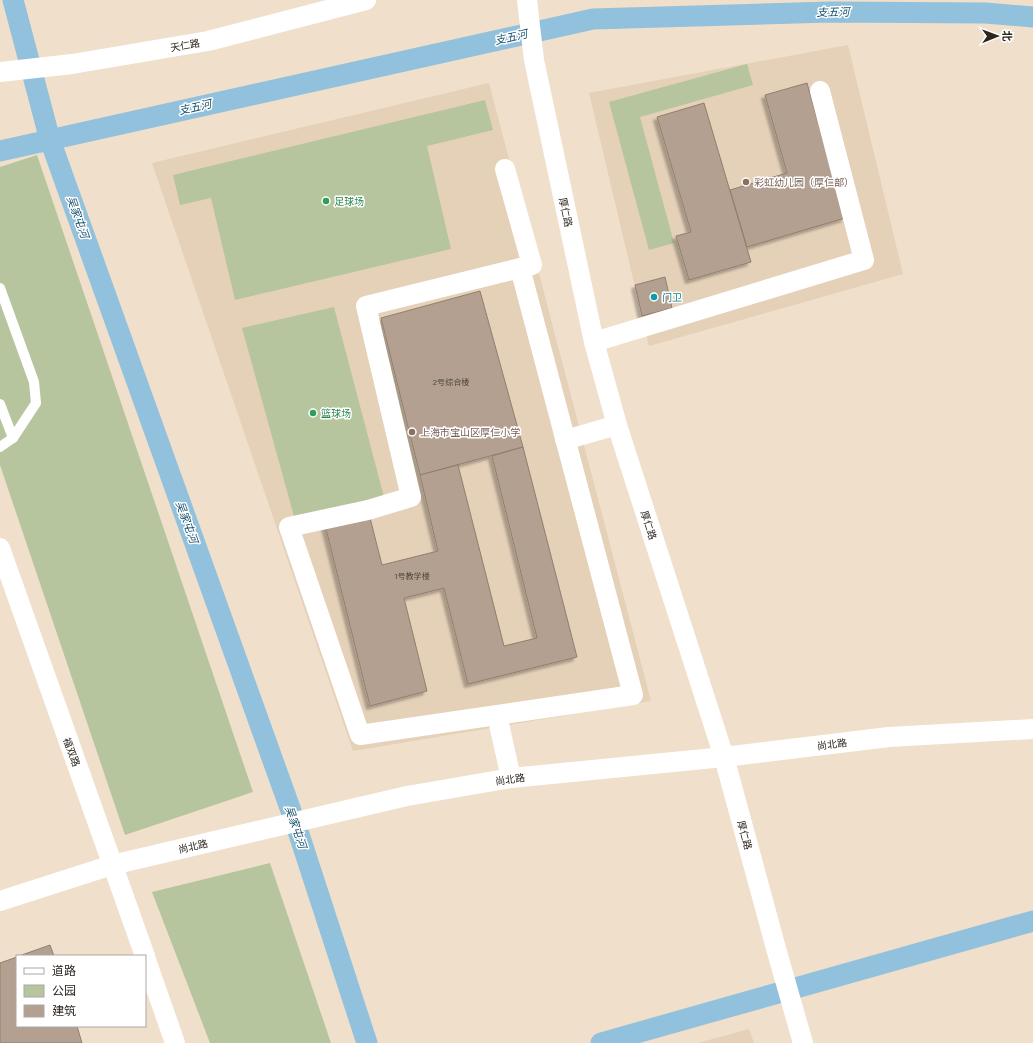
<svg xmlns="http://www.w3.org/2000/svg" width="1033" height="1043" font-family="Figtree,'Noto Sans SC',sans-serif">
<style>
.built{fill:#e5d0b8}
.green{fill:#b7c59f}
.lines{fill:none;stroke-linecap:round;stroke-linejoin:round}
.canal{stroke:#91c1dc;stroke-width:21}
.building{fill:#b3a090;stroke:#917e6f;filter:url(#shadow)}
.lane{stroke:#fff;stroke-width:10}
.street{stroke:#fff;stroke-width:20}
.education-dot{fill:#8d6e63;stroke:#fff;stroke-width:1.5}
.leisure-dot{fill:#2e9e5b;stroke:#fff;stroke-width:1.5}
.culture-dot{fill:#0f9aa8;stroke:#fff;stroke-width:1.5}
.labels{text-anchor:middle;stroke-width:3;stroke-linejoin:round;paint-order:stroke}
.number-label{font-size:8px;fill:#4e443a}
.street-label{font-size:10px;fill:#2c251e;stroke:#fff}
.education-label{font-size:10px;fill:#785e54;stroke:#fff;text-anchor:start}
.leisure-label{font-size:10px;fill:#27864d;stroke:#fff;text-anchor:start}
.culture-label{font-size:10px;fill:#0d838f;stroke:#fff;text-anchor:start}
.water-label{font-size:11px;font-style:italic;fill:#16506d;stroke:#fff}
</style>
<defs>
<filter id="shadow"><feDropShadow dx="-3.5" dy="3.5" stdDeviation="1" flood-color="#0004"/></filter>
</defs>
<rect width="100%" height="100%" fill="#f0dfcb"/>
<g class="built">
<path d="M 848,45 L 903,274 L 649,346 L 589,93 Z"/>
<path d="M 489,83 L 651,701 L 353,751 L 152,163 Z"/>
<path d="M 749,1029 L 754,1043 L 698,1043 Z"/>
</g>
<g class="green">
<path d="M 747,64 L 753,85 L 640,117 L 674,243 L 649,250 L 609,102 Z"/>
<path d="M 485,100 L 493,130 L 427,146 L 451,249 L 235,300 L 211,198 L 180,205 L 173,175 Z"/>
<path d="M 37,155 L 253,792 L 125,835 L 0,465 L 0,167 Z"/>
<path d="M 334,307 L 384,497 L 295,520 L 242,328 Z"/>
<path d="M 270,863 L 331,1043 L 210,1043 L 152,892 Z"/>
</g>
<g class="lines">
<g class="canal">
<path d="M 13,0 L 50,140 L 295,822 L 367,1043"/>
<path d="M 0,151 L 593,19 L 830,12 L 985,13 L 1033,17"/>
<path d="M 601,1043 L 1033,921"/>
</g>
</g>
<g class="building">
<path d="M 807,83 L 845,218 L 747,247 L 730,190 L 787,173 L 765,95 Z"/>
<path d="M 704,103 L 751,262 L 689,280 L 676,236 L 691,232 L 657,117 Z"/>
<path d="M 665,277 L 672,308 L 642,316 L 635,285 Z"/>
<path d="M 480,291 L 523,447 L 420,475 L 381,318 Z"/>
<path d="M 523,447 L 577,657 L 468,684 L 444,588 L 404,598 L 427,691 L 370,706 L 324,521 L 368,510 L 382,565 L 438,551 L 420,475 L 458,465 L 504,646 L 537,638 L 492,456 Z"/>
<path d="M 50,945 L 54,956 L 19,956 Z"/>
<path d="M 17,957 L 17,1026 L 77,1026 L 82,1043 L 0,1043 L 0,963 Z"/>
</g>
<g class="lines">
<g class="lane">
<path d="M 0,288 L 34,382 L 36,403 L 13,438 L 0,447"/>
<path d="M 0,404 L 13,438"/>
</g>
<g class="street">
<path d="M 527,0 L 534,60 L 594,342 L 617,425 L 724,757 L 777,952 L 803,1043"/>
<path d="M 0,72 L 72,64 L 208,41 L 366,0"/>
<path d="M 505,169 L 532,265 L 366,306 L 411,497 L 368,510 L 289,527 L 360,735 L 633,695 L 520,268"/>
<path d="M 594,342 L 864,260 L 820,91"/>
<path d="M 565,440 L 617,425"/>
<path d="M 0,548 L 145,956"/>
<path d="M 497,715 L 511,778"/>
<path d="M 0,901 L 112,865 L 407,796 L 511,778 L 724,757 L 889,737 L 1033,729"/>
<path d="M 145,957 L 175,1043"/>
</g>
</g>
<g class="education-dot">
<circle cx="746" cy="182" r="4"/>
<circle cx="412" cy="432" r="4"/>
</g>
<g class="leisure-dot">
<circle cx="326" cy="201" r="4"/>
<circle cx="313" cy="413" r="4"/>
</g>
<circle class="culture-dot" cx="654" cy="297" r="4"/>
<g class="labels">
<g class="number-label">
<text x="451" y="385">2号综合楼</text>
<text x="412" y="579">1号教学楼</text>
</g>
<g class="street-label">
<text transform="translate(185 45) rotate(-10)" y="4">天仁路</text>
<text transform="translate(566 212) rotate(78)" y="4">厚仁路</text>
<text transform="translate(649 525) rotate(72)" y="4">厚仁路</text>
<text transform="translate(832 744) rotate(-7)" y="4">尚北路</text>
<text transform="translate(72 752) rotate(70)" y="4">福双路</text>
<text transform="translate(510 779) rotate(-8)" y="4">尚北路</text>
<text transform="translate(745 835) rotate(75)" y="4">厚仁路</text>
<text transform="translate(193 846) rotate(-13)" y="4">尚北路</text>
</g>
<g class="education-label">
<text x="754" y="186">彩虹幼儿园（厚仁部）</text>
<text x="420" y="436">上海市宝山区厚仁小学</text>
</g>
<g class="leisure-label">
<text x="334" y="205">足球场</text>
<text x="321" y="417">篮球场</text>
</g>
<g class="culture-label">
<text x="662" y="301">门卫</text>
</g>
<g class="water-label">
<text transform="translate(833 12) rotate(-1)" y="4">支五河</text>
<text transform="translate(511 37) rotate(-13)" y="4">支五河</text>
<text transform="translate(195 107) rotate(-13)" y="4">支五河</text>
<text transform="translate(78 217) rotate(70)" y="4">吴家屯河</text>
<text transform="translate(187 522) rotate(70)" y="4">吴家屯河</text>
<text transform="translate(296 827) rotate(71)" y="4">吴家屯河</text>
</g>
</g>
<rect x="16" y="955" width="130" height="72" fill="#ffffff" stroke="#aba8a5"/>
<rect x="24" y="968" width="20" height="6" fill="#ffffff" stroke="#aba8a5"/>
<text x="52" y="975" font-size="12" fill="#2c251e">道路</text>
<rect x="24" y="985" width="20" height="12" fill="#b7c59f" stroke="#aba8a5"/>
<text x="52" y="995" font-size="12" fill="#2c251e">公园</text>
<rect x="24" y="1005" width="20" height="12" fill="#b3a090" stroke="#aba8a5"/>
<text x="52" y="1015" font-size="12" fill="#2c251e">建筑</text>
<g transform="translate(997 36) rotate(89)" stroke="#ffffff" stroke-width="3" paint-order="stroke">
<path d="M0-3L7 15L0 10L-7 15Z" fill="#2c251e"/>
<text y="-6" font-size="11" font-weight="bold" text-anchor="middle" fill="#2c251e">北</text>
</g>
</svg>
